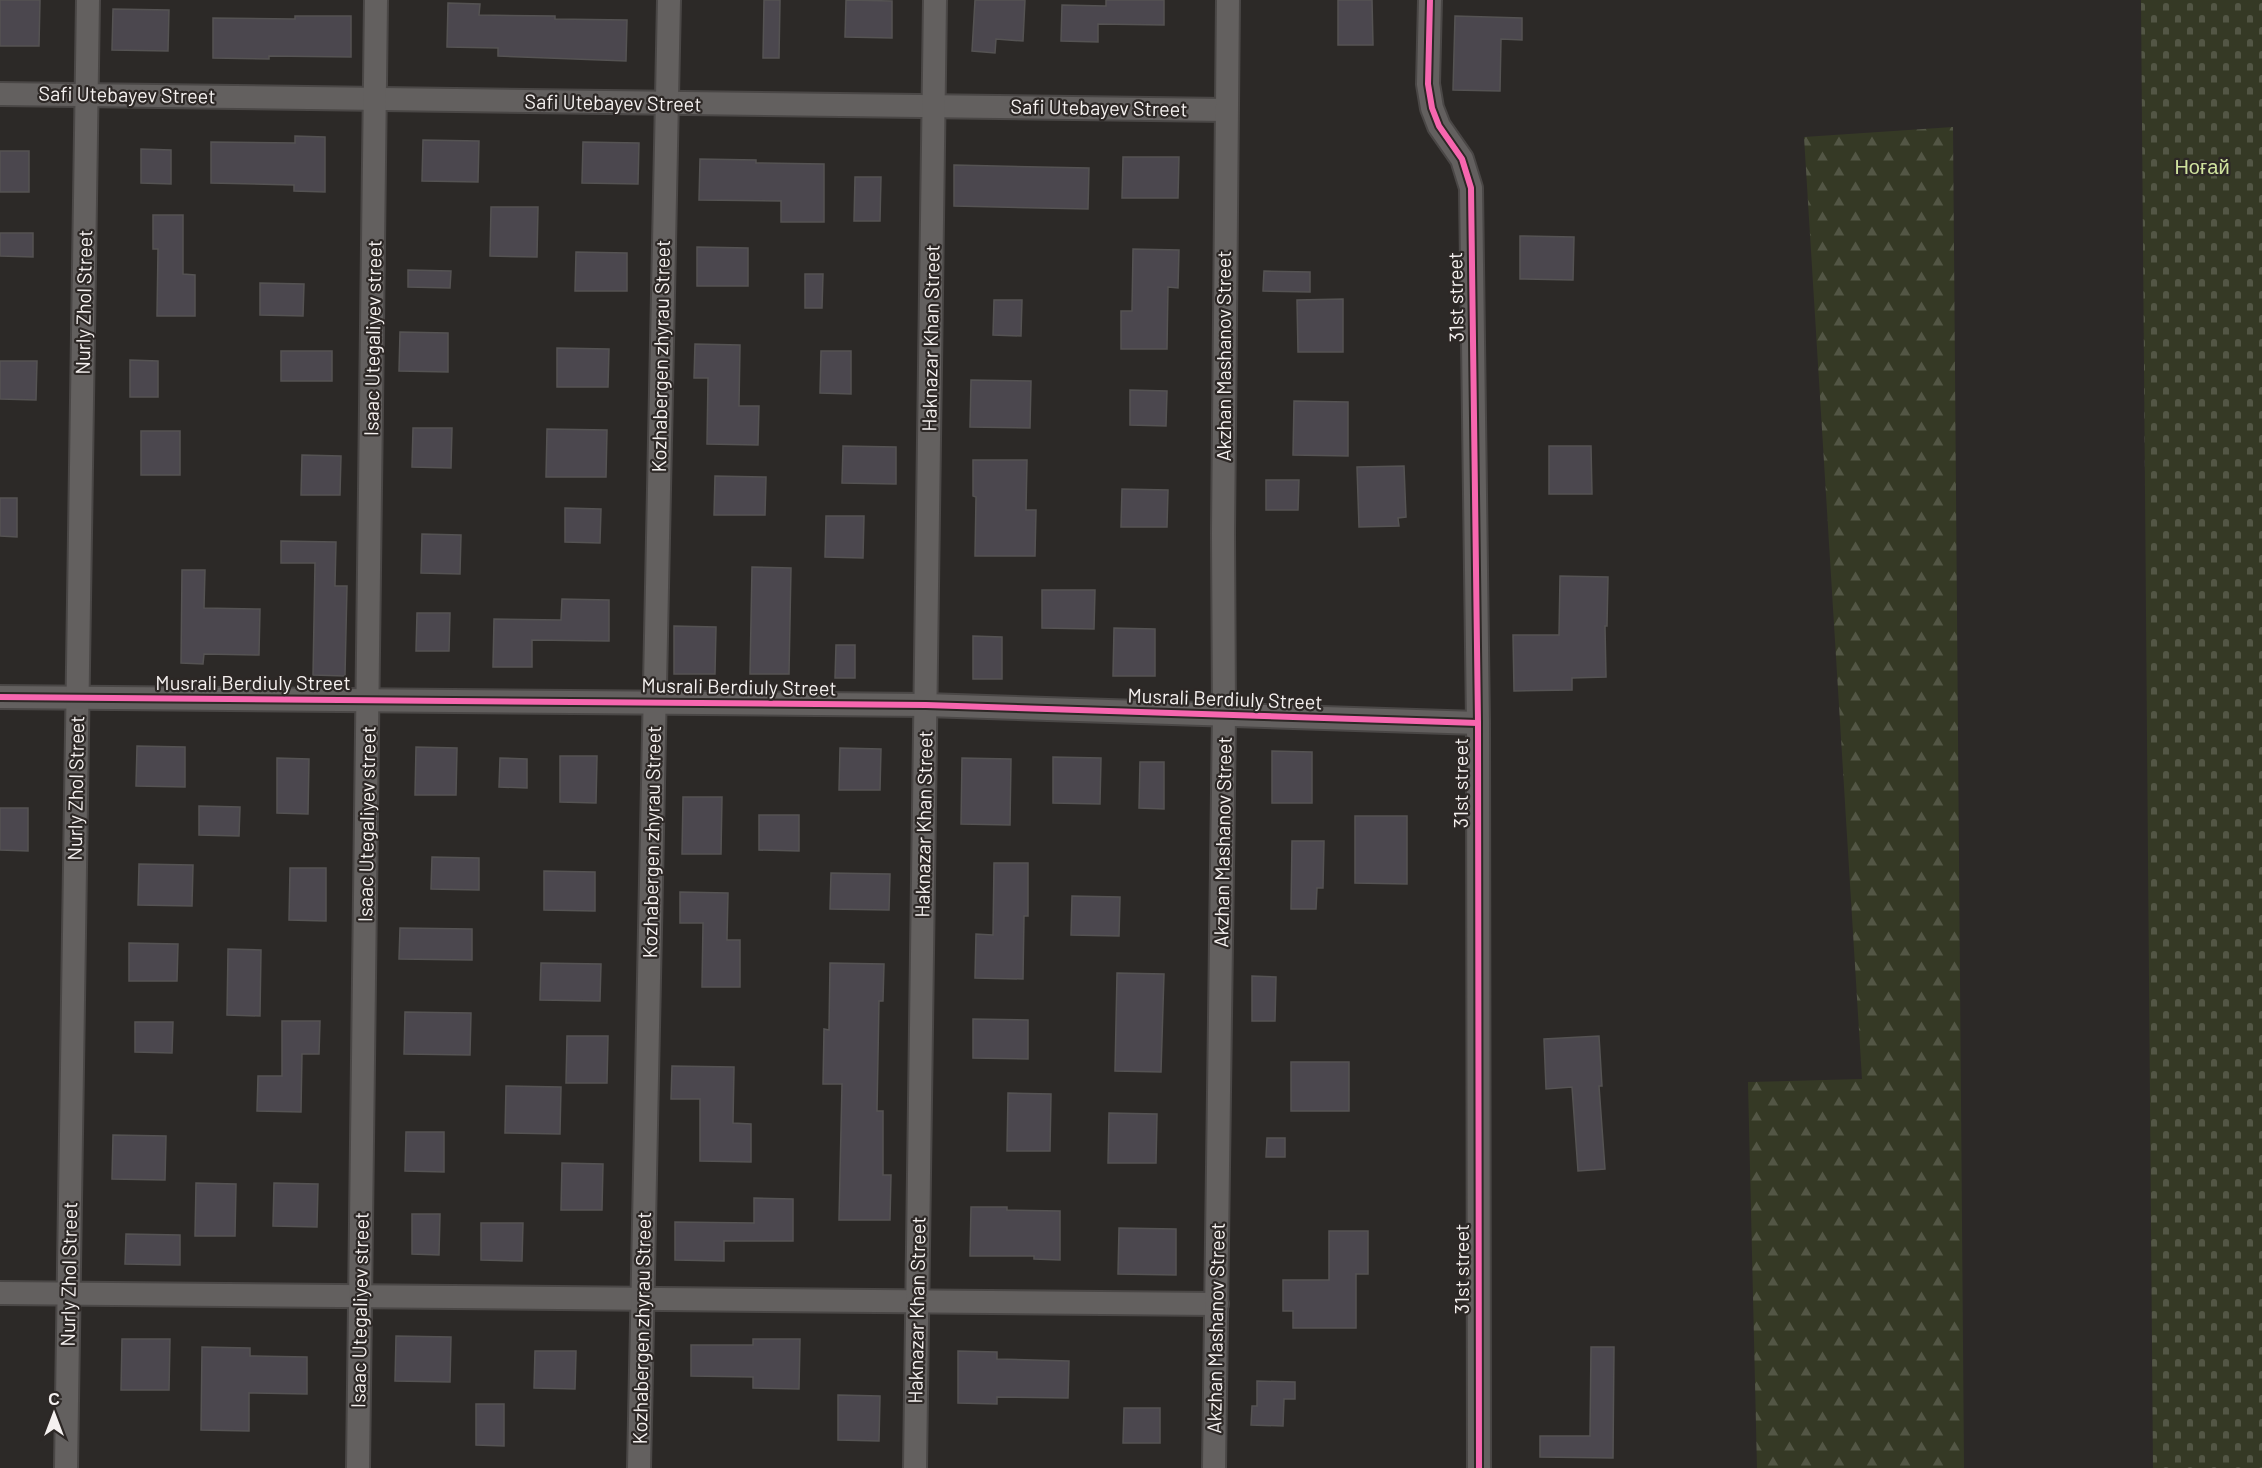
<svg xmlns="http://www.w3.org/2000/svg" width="2262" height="1468" font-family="Barlow,sans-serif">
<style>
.forest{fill:url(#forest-firs)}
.cemetery{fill:url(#cemetery-stones)}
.building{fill:#4b474e;stroke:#555353;stroke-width:1.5}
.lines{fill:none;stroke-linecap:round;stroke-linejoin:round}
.minor-casing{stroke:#4a4746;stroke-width:26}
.minor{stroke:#63605f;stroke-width:22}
.cycleway-casing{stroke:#2d2826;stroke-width:10}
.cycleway{stroke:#f766af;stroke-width:6}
.labels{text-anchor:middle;stroke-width:4.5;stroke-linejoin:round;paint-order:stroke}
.street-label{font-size:20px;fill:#f5f1f0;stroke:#2d2826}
.park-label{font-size:20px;fill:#cfe29e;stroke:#2d2826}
</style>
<defs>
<pattern id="forest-firs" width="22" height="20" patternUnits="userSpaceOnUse" patternTransform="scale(1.5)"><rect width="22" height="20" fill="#353925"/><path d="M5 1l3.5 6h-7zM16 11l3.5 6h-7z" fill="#535645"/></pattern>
<pattern id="cemetery-stones" width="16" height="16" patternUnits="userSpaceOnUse" patternTransform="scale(1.5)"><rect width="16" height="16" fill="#353925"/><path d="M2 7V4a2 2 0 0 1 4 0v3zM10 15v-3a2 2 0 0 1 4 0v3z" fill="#535645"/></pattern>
</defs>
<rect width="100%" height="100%" fill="#2c2927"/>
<path class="forest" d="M 1953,127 L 1964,1468 L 1757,1468 L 1748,1082 L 1862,1079 L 1804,137 Z"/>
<path class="cemetery" d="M 2141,0 L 2262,0 L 2262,1468 L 2153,1468 Z"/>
<g class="building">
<path d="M 0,0 L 40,0 L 39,46 L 0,46 Z"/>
<path d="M 764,0 L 780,0 L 779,58 L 763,58 Z"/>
<path d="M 846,0 L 892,1 L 892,38 L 845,37 Z"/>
<path d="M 975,0 L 1025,0 L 1023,41 L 996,39 L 995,53 L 972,51 Z"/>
<path d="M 1106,0 L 1164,0 L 1164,25 L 1098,24 L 1098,42 L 1061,41 L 1062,5 L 1106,6 Z"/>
<path d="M 1338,0 L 1372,0 L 1373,45 L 1338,45 Z"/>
<path d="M 448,3 L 480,4 L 479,15 L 555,16 L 555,19 L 627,20 L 626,61 L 498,56 L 498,48 L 447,47 Z"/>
<path d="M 113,9 L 169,10 L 168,51 L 112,50 Z"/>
<path d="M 295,16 L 351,16 L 351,57 L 269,56 L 269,59 L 213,58 L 213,18 L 295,19 Z"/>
<path d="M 1455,16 L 1522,18 L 1522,40 L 1501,39 L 1500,91 L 1453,90 Z"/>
<path d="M 295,136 L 325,137 L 325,192 L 294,191 L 294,185 L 211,183 L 211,142 L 295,143 Z"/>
<path d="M 423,140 L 479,141 L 478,182 L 422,181 Z"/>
<path d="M 583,142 L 639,143 L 638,184 L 582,183 Z"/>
<path d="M 141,149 L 171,150 L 171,184 L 141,183 Z"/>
<rect x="0" y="151" width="29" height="41"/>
<path d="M 1123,157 L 1179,157 L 1178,198 L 1122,198 Z"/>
<path d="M 700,159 L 756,160 L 756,163 L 824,164 L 824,222 L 781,222 L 781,201 L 699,200 Z"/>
<path d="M 954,165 L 1089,168 L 1088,209 L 954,206 Z"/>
<path d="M 855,177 L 881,177 L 880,221 L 854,221 Z"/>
<path d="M 491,207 L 538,207 L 537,257 L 490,256 Z"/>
<path d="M 153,215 L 183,215 L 183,274 L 195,275 L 195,316 L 157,316 L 158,249 L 153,249 Z"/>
<path d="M 0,233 L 33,233 L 33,257 L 0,256 Z"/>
<path d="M 1520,236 L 1574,237 L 1573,280 L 1520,279 Z"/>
<path d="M 697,247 L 748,248 L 748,286 L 697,286 Z"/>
<path d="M 1133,249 L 1179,250 L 1178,288 L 1168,287 L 1167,349 L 1121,349 L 1121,311 L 1132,311 Z"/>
<path d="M 576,252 L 627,253 L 627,291 L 575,291 Z"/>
<path d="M 408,270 L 451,271 L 450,288 L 408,287 Z"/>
<path d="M 1264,271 L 1310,272 L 1310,292 L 1263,291 Z"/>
<path d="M 805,274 L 823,274 L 822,308 L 805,308 Z"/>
<path d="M 260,283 L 304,284 L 303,316 L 260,315 Z"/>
<path d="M 1343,299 L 1343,352 L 1298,352 L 1297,300 Z"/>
<path d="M 994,300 L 1022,300 L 1021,336 L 993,335 Z"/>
<path d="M 400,332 L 448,333 L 448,372 L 399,371 Z"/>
<path d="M 695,344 L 740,345 L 739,406 L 759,406 L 758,445 L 707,444 L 708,378 L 694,378 Z"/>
<path d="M 557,348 L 609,349 L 608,387 L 557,387 Z"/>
<rect x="281" y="351" width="51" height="30"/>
<path d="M 821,351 L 851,351 L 851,394 L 820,393 Z"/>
<path d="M 130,360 L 158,361 L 158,397 L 130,397 Z"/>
<path d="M 0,361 L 37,361 L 36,400 L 0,399 Z"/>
<path d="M 971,380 L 1031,381 L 1030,428 L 970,427 Z"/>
<path d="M 1130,390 L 1167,391 L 1166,426 L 1130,425 Z"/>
<path d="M 1294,401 L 1348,402 L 1348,456 L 1293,455 Z"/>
<path d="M 413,428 L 452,428 L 451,468 L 412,467 Z"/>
<path d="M 547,429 L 607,430 L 606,477 L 546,477 Z"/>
<rect x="141" y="431" width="39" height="44"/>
<path d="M 843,446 L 896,447 L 896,484 L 842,483 Z"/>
<path d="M 1549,446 L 1591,446 L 1592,494 L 1549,494 Z"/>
<path d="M 302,455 L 341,456 L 340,495 L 301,495 Z"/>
<path d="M 973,460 L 1027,460 L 1026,510 L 1036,510 L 1035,556 L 975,556 L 976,497 L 973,496 Z"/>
<path d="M 1404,466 L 1406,517 L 1398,518 L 1399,526 L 1359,527 L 1357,467 Z"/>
<path d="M 715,476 L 766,477 L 765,515 L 714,515 Z"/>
<path d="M 1266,480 L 1299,480 L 1298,510 L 1266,510 Z"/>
<path d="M 1122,489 L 1168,490 L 1167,527 L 1121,527 Z"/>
<path d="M 0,498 L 17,498 L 17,537 L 0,536 Z"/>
<path d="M 565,508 L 601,509 L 600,543 L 565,542 Z"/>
<path d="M 826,516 L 864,516 L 863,558 L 825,557 Z"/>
<path d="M 422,534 L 461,535 L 460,574 L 421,573 Z"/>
<path d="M 281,541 L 336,542 L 335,586 L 347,586 L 345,676 L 313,675 L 315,563 L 281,563 Z"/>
<path d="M 752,567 L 791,568 L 789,674 L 750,674 Z"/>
<path d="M 182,570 L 205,570 L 204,608 L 260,609 L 259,655 L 204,654 L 203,664 L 181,663 Z"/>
<path d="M 1560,576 L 1608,577 L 1607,626 L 1605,626 L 1606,677 L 1572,678 L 1572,690 L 1514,691 L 1513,635 L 1559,635 Z"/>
<path d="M 1042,590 L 1095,590 L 1094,629 L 1042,628 Z"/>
<path d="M 562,599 L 609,600 L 609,641 L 532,640 L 532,667 L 493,667 L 494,619 L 561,620 Z"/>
<path d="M 417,613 L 450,613 L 449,651 L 416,651 Z"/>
<path d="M 674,626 L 716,627 L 715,674 L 674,674 Z"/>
<path d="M 1114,628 L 1155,629 L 1155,676 L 1113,676 Z"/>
<path d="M 973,636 L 1002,637 L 1002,679 L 973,679 Z"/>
<path d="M 836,645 L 855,645 L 855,678 L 835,678 Z"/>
<path d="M 137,746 L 185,747 L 185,787 L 136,786 Z"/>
<path d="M 416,747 L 457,748 L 456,795 L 415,795 Z"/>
<path d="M 840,748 L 881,749 L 880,790 L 839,790 Z"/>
<path d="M 1272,751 L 1312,752 L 1312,803 L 1272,803 Z"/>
<path d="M 560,756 L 597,756 L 596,803 L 560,802 Z"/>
<path d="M 1053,757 L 1101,758 L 1100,804 L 1053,803 Z"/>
<path d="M 277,758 L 309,759 L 308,814 L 277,813 Z"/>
<path d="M 500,758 L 527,759 L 527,788 L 499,787 Z"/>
<path d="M 962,758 L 1011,759 L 1010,825 L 961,824 Z"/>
<path d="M 1140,762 L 1164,762 L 1164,809 L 1139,808 Z"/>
<path d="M 683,797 L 722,797 L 721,854 L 682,854 Z"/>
<path d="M 199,806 L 240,807 L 239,836 L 199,835 Z"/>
<path d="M 0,808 L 28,808 L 28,851 L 0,850 Z"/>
<path d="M 759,815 L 799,815 L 799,851 L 759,850 Z"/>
<path d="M 1355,816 L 1407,816 L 1407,884 L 1355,883 Z"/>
<path d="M 1292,841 L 1324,841 L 1323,888 L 1317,888 L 1316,909 L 1291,909 Z"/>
<path d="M 432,857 L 479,858 L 479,890 L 431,889 Z"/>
<path d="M 994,863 L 1028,863 L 1028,916 L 1024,916 L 1023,979 L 975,978 L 976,934 L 993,935 Z"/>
<path d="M 139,864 L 193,865 L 192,906 L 138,905 Z"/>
<path d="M 290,868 L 326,868 L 326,921 L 289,920 Z"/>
<path d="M 544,871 L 595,872 L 595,911 L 544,910 Z"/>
<path d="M 831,873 L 890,874 L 889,910 L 830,909 Z"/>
<path d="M 680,892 L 728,893 L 727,940 L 740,940 L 740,987 L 702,987 L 703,923 L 680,923 Z"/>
<path d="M 1072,896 L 1120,897 L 1119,936 L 1071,935 Z"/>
<path d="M 400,928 L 472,929 L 472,960 L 399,959 Z"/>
<path d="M 129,943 L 178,944 L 177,981 L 129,981 Z"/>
<path d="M 228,949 L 261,950 L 260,1016 L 227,1015 Z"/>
<path d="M 541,963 L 601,964 L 600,1001 L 540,1000 Z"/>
<path d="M 830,963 L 884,964 L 883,1001 L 879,1001 L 877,1111 L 883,1111 L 883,1175 L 891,1175 L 890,1220 L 839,1220 L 842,1084 L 823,1084 L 824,1029 L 829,1030 Z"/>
<path d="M 1117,973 L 1164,974 L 1161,1072 L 1115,1071 Z"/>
<path d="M 1252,976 L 1276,977 L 1275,1021 L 1252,1021 Z"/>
<path d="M 405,1012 L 471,1013 L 470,1055 L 404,1054 Z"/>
<path d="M 973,1019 L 1028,1020 L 1028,1059 L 973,1058 Z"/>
<path d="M 282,1021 L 320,1021 L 319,1054 L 302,1054 L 301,1112 L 257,1111 L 258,1076 L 282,1076 Z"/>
<path d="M 135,1022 L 173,1022 L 172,1053 L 135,1052 Z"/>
<path d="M 567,1036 L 608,1036 L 607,1083 L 566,1083 Z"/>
<path d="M 1599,1036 L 1602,1086 L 1599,1086 L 1605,1169 L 1578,1171 L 1572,1087 L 1546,1089 L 1544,1039 Z"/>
<rect x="1291" y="1062" width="58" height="49"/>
<path d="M 672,1066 L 734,1067 L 733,1123 L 751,1124 L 751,1162 L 700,1161 L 700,1099 L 671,1099 Z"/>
<path d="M 506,1086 L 561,1087 L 560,1134 L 505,1133 Z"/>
<path d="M 1008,1093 L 1051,1094 L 1050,1151 L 1007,1151 Z"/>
<path d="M 1109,1113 L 1157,1114 L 1156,1163 L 1108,1163 Z"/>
<path d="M 406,1132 L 444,1132 L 444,1172 L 405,1171 Z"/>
<path d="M 113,1135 L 166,1136 L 165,1180 L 112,1179 Z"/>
<path d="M 1267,1138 L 1285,1138 L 1285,1157 L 1266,1157 Z"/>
<path d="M 562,1163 L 603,1164 L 602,1210 L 561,1210 Z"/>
<path d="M 196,1183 L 236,1184 L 235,1236 L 195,1236 Z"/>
<path d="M 274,1183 L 318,1184 L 317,1227 L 273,1226 Z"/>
<path d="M 754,1198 L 793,1199 L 793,1241 L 724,1241 L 724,1261 L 675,1260 L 675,1222 L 754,1223 Z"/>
<path d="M 971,1207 L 1007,1207 L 1007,1210 L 1060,1211 L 1060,1260 L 1034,1259 L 1034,1256 L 970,1256 Z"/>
<path d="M 412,1214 L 440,1214 L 439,1255 L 412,1254 Z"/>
<path d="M 481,1223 L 523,1223 L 522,1261 L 481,1260 Z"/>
<path d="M 1119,1228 L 1176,1229 L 1176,1275 L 1118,1274 Z"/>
<path d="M 1329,1231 L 1368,1231 L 1368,1274 L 1356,1274 L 1356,1328 L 1293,1328 L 1293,1311 L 1283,1311 L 1283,1280 L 1329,1280 Z"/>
<path d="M 126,1234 L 180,1235 L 180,1265 L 125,1264 Z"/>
<path d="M 396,1336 L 451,1337 L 450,1382 L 395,1381 Z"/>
<path d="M 122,1339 L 170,1339 L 169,1390 L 121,1390 Z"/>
<path d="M 753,1339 L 800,1339 L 799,1389 L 753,1388 L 753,1377 L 691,1376 L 691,1345 L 753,1345 Z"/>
<path d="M 202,1347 L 250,1348 L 250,1356 L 307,1357 L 307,1394 L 249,1393 L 249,1431 L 201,1430 Z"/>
<path d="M 1591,1347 L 1614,1347 L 1613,1458 L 1540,1457 L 1540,1436 L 1590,1436 Z"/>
<path d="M 535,1351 L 576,1351 L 575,1389 L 534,1388 Z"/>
<path d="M 958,1351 L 997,1352 L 997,1359 L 1069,1361 L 1068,1398 L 997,1397 L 997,1404 L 958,1403 Z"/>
<path d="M 1257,1381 L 1295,1382 L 1295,1399 L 1284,1399 L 1283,1426 L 1251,1425 L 1252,1406 L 1257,1406 Z"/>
<path d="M 838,1395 L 880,1396 L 879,1441 L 838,1440 Z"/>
<path d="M 476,1404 L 504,1404 L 504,1446 L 476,1445 Z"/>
<path d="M 1124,1408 L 1160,1408 L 1160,1443 L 1123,1443 Z"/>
</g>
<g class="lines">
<defs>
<g id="minor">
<path d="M 1430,0 L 1428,84 L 1432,108 L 1439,126 L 1462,159 L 1471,188 L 1478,723 L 1479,1468"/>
<path d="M 0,94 L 1226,110"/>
<path d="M 0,697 L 926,705 L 1478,723"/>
<path d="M 0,1293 L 1217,1304"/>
<path d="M 66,1468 L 88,0"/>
<path d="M 358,1468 L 376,0"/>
<path d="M 639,1468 L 669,0"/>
<path d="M 915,1468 L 935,0"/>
<path d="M 1214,1468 L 1224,716 L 1223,533 L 1228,0"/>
</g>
</defs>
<use href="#minor" class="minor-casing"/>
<use href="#minor" class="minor"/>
<defs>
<g id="cycleway">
<path d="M 1430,0 L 1428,84 L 1432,108 L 1439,126 L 1462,159 L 1471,188 L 1478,723 L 1479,1468"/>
<path d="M 0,697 L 926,705 L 1478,723"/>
</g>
</defs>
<use href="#cycleway" class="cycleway-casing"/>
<use href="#cycleway" class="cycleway"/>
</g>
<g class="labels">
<g class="street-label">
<text transform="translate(127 95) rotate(1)" y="7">Safi Utebayev Street</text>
<text transform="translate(613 103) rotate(1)" y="7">Safi Utebayev Street</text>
<text transform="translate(1099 108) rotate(1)" y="7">Safi Utebayev Street</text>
<text transform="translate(1456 297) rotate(-91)" y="7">31st street</text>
<text transform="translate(84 302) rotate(-89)" y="7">Nurly Zhol Street</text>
<text transform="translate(373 338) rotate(-89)" y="7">Isaac Utegaliyev street</text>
<text transform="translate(931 338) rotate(-89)" y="7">Haknazar Khan Street</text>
<text transform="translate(661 356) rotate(-89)" y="7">Kozhabergen zhyrau Street</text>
<text transform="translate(1224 356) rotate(-90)" y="7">Akzhan Mashanov Street</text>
<text x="253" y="690">Musrali Berdiuly Street</text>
<text transform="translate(739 687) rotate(1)" y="7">Musrali Berdiuly Street</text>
<text transform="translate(1225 699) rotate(2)" y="7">Musrali Berdiuly Street</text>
<text transform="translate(1461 783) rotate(-90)" y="7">31st street</text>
<text transform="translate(76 788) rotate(-89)" y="7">Nurly Zhol Street</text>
<text transform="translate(367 824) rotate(-89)" y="7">Isaac Utegaliyev street</text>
<text transform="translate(924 824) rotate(-89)" y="7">Haknazar Khan Street</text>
<text transform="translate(652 842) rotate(-89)" y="7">Kozhabergen zhyrau Street</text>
<text transform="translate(1223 842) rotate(-89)" y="7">Akzhan Mashanov Street</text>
<text transform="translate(1462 1269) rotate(-90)" y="7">31st street</text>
<text transform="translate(69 1274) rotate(-89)" y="7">Nurly Zhol Street</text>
<text transform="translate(360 1310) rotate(-89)" y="7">Isaac Utegaliyev street</text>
<text transform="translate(917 1310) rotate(-89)" y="7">Haknazar Khan Street</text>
<text transform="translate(642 1328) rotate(-89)" y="7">Kozhabergen zhyrau Street</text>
<text transform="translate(1216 1328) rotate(-89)" y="7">Akzhan Mashanov Street</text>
</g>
<g class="park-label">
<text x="2202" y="174">Ноғай</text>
</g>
</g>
<g transform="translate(54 1414)" stroke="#2d2826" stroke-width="4.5" paint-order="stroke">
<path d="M0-4.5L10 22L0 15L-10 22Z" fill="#f5f1f0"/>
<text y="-9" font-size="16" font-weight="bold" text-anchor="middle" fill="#f5f1f0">С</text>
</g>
</svg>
